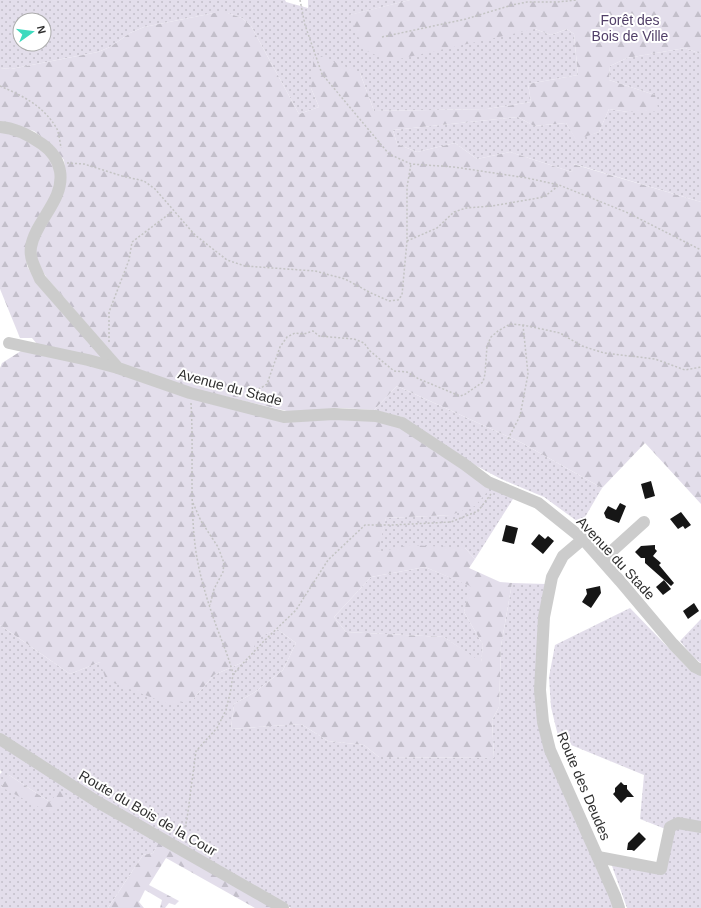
<svg xmlns="http://www.w3.org/2000/svg" width="701" height="908" font-family="Arial,sans-serif">
<style>
.grass{fill:url(#grass-dots);fill-rule:evenodd}
.forest{fill:url(#forest-firs);fill-rule:evenodd}
.building{fill:#161616}
.lines{fill:none;stroke-linecap:round;stroke-linejoin:round}
.path{stroke:#c3c3c3;stroke-width:1.5;stroke-dasharray:2 2;stroke-linecap:butt}
.minor{stroke:#ccc;stroke-width:12}
.labels{text-anchor:middle;stroke-width:4;stroke-linejoin:round;paint-order:stroke}
.park-label{font-size:14px;fill:#513f68;stroke:#fff}
.street-label{font-size:14px;fill:#2f2f2f;stroke:#fff}
</style>
<defs>
<pattern id="grass-dots" width="8" height="8" patternUnits="userSpaceOnUse"><rect width="8" height="8" fill="#e3deeb"/><path d="M2 2h.1M6 6h.1" fill="none" stroke="#c3bfca" stroke-width="1.8" stroke-linecap="round"/></pattern>
<pattern id="forest-firs" width="22" height="20" patternUnits="userSpaceOnUse"><rect width="22" height="20" fill="#e3deeb"/><path d="M5 1l3.5 6h-7zM16 11l3.5 6h-7z" fill="#c3bfca"/></pattern>
</defs>
<rect width="100%" height="100%" fill="#fff"/>
<g class="grass">
<path d="M 0,0 L 285,0 L 286,2 L 308,8 L 308,0 L 410,0 L 350,15 L 535,29 L 551,35 L 567,29 L 574,34 L 578,75 L 528,84 L 531,102 L 487,109 L 374,111 L 360,73 L 311,88 L 319,107 L 299,114 L 251,26 L 242,18 L 228,13 L 214,13 L 144,27 L 130,33 L 110,47 L 98,52 L 11,69 L 0,68 ZM 20,20 L 44,20 L 44,44 L 20,44 Z"/>
<path d="M 685,48 L 701,54 L 701,202 L 574,164 L 572,172 L 510,152 L 477,159 L 455,143 L 417,152 L 397,144 L 393,130 L 518,117 L 534,126 L 566,123 L 576,139 L 599,132 L 609,109 L 628,112 L 655,95 L 609,80 L 610,66 L 627,58 Z"/>
<path d="M 397,386 L 522,443 L 602,488 L 581,524 L 544,497 L 501,479 L 467,461 L 402,417 L 374,410 Z"/>
<path d="M 486,483 L 513,499 L 475,559 L 465,548 L 377,552 L 386,518 L 450,515 Z"/>
<path d="M 425,567 L 471,586 L 464,612 L 483,645 L 481,663 L 444,637 L 346,632 L 334,617 L 371,577 Z"/>
<path d="M 512,583 L 546,584 L 540,728 L 616,908 L 291,908 L 99,799 L 0,734 L 0,625 L 70,674 L 100,662 L 193,699 L 214,675 L 248,660 L 257,638 L 277,629 L 296,643 L 283,670 L 255,692 L 234,704 L 231,729 L 301,724 L 328,741 L 364,745 L 379,757 L 494,758 L 492,720 L 499,707 L 501,646 Z"/>
<path d="M 630,608 L 688,668 L 701,675 L 701,908 L 627,908 L 611,863 L 659,870 L 668,830 L 640,819 L 644,775 L 559,740 L 551,707 L 549,677 L 555,645 Z"/>
<path d="M 701,619 L 701,663 L 693,657 L 680,641 Z"/>
<path d="M 0,739 L 160,840 L 153,853 L 143,855 L 108,908 L 0,908 L 0,774 L 2,772 L 0,770 ZM 9,776 L 9,775 L 50,802 L 1,787 Z"/>
</g>
<g class="forest">
<path d="M 410,0 L 701,0 L 701,54 L 685,48 L 627,58 L 610,66 L 609,80 L 655,95 L 659,112 L 628,112 L 609,109 L 599,132 L 576,140 L 566,123 L 534,126 L 518,117 L 393,130 L 397,144 L 417,152 L 455,143 L 477,159 L 510,152 L 572,172 L 573,164 L 701,202 L 701,504 L 645,443 L 602,488 L 522,443 L 397,386 L 374,410 L 341,408 L 291,412 L 178,385 L 121,364 L 47,278 L 36,261 L 36,248 L 42,229 L 63,194 L 66,177 L 64,160 L 53,146 L 34,131 L 5,122 L 0,122 L 0,68 L 11,69 L 98,52 L 110,47 L 130,33 L 144,27 L 214,13 L 228,13 L 242,18 L 251,26 L 299,114 L 319,107 L 311,88 L 314,53 L 360,73 L 374,111 L 487,109 L 531,102 L 528,84 L 578,75 L 574,34 L 567,29 L 551,35 L 535,29 L 390,61 L 364,50 L 349,15 Z"/>
<path d="M 0,132 L 10,132 L 46,151 L 54,163 L 56,179 L 54,193 L 25,250 L 27,266 L 37,283 L 110,363 L 37,344 L 32,338 L 20,338 L 0,289 Z"/>
<path d="M 21,351 L 116,371 L 244,411 L 376,420 L 401,428 L 486,483 L 488,491 L 475,506 L 451,515 L 386,518 L 378,552 L 410,545 L 465,548 L 475,559 L 469,568 L 500,582 L 512,583 L 501,646 L 499,707 L 492,720 L 494,758 L 379,757 L 364,745 L 328,741 L 301,724 L 231,729 L 234,704 L 255,692 L 283,670 L 296,643 L 277,629 L 258,638 L 248,660 L 214,675 L 193,699 L 171,705 L 106,680 L 100,662 L 70,674 L 0,625 L 0,368 L 2,363 ZM 425,567 L 470,586 L 464,612 L 483,645 L 481,662 L 444,637 L 346,632 L 334,617 L 371,577 Z"/>
<path d="M 9,775 L 50,802 L 60,790 L 67,796 L 58,808 L 48,812 L 1,787 Z"/>
<path d="M 160,840 L 275,908 L 255,908 L 166,858 L 149,885 L 179,901 L 175,905 L 169,903 L 165,908 L 160,908 L 162,900 L 145,890 L 139,902 L 144,908 L 108,908 L 143,855 L 153,853 Z"/>
</g>
<g class="building">
<path d="M 651,481 L 655,496 L 645,499 L 641,484 Z"/>
<path d="M 620,503 L 626,506 L 619,523 L 606,518 L 604,513 L 608,506 L 616,510 Z"/>
<path d="M 681,512 L 691,525 L 685,529 L 683,526 L 678,529 L 670,519 Z"/>
<path d="M 506,525 L 518,528 L 514,544 L 502,541 Z"/>
<path d="M 539,534 L 545,539 L 548,536 L 554,541 L 543,554 L 531,544 Z"/>
<path d="M 655,545 L 655,549 L 657,551 L 653,556 L 661,563 L 659,565 L 674,583 L 671,586 L 645,563 L 645,558 L 641,558 L 635,552 L 641,546 Z"/>
<path d="M 664,580 L 671,589 L 663,595 L 656,587 Z"/>
<path d="M 600,586 L 601,593 L 591,608 L 582,602 L 587,594 L 586,589 Z"/>
<path d="M 694,603 L 699,611 L 688,619 L 683,611 Z"/>
<path d="M 621,782 L 624,785 L 627,785 L 627,789 L 634,797 L 627,797 L 621,803 L 613,794 L 615,792 L 615,788 Z"/>
<path d="M 639,832 L 646,839 L 634,851 L 632,850 L 627,850 L 628,843 Z"/>
</g>
<g class="lines">
<g class="path">
<path d="M 300,0 L 305,25 L 322,74 L 389,154 L 411,164 L 454,167 L 527,178 L 559,185 L 626,212 L 701,250"/>
<path d="M 382,37 L 466,19 L 512,5 L 527,2 L 557,2 L 577,0"/>
<path d="M 0,86 C 23,96 44,106 57,129 C 59,134 60,142 61,148"/>
<path d="M 67,163 L 84,164 L 122,176 L 144,181 L 155,189 L 195,235 L 227,260 L 245,266 L 315,271 L 345,279 L 371,293 L 389,301 L 398,300 L 402,295 L 407,241 L 407,187 L 411,164"/>
<path d="M 407,241 L 437,228 L 454,212 L 466,208 L 492,206 L 544,197 L 558,186"/>
<path d="M 109,342 L 109,312 L 129,260 L 132,242 L 173,211"/>
<path d="M 199,384 L 208,383 L 253,390 L 261,388 L 267,384 L 280,347 L 287,337 L 295,333 L 304,334 L 313,331 L 319,336 L 354,339 L 364,343 L 370,351 L 394,371 L 407,372 L 419,379 L 460,396 L 464,395 L 483,382 L 485,374 L 487,346 L 491,337 L 498,331 L 510,324 L 523,325 L 560,333 L 582,346 L 604,353 L 655,359 L 685,370 L 701,367"/>
<path d="M 191,403 C 194,453 189,503 196,552 C 200,578 208,603 217,628 C 223,644 229,658 233,674"/>
<path d="M 508,439 L 520,416 L 528,374 L 523,325"/>
<path d="M 193,503 L 201,521 L 218,547 L 224,563 L 223,572 L 214,589 L 210,605"/>
<path d="M 182,839 L 187,819 L 196,751 L 217,728 L 226,710 L 231,689 L 233,674 L 263,642 L 296,610 L 328,560 L 365,525 L 392,525 L 451,522 L 478,511 L 491,494"/>
</g>
<g class="minor">
<path d="M 0,127 C 16,128 29,135 42,144 C 52,151 58,159 60,171 C 65,200 35,221 31,247 C 29,259 36,269 40,279 L 118,368 L 190,393 L 284,417 L 334,414 L 376,416 L 402,423 L 464,464 L 488,482 L 538,503 L 583,539 L 620,581 L 673,644 L 695,667 L 701,670"/>
<path d="M 9,343 L 88,360 L 118,368"/>
<path d="M 583,539 L 563,556 L 552,577 L 544,617 L 540,690 L 543,722 L 550,750 L 615,896 L 619,908"/>
<path d="M 602,560 L 644,522"/>
<path d="M 0,739 L 96,801 L 283,908"/>
<path d="M 598,857 L 661,869 L 670,827 L 678,823 L 701,827"/>
</g>
</g>
<g class="labels">
<g class="park-label">
<text x="630" y="25">Forêt des<tspan x="630" dy="16">Bois de Ville</tspan></text>
</g>
<g class="street-label">
<text transform="translate(230 387) rotate(15)" y="5">Avenue du Stade</text>
<text transform="translate(616 558) rotate(47)" y="5">Avenue du Stade</text>
<text transform="translate(584 786) rotate(67)" y="5">Route des Deudes</text>
<text transform="translate(148 813) rotate(30)" y="5">Route du Bois de la Cour</text>
</g>
</g>
<g transform="translate(32 32) rotate(76)"><circle r="19" fill="#ffffff" stroke="#acacac"/>
<path d="M0-3L7 15L0 10L-7 15Z" fill="#3ddabe"/>
<text y="-6" font-size="11" font-weight="bold" text-anchor="middle" fill="#2f2f2f">N</text>
</g>
</svg>
